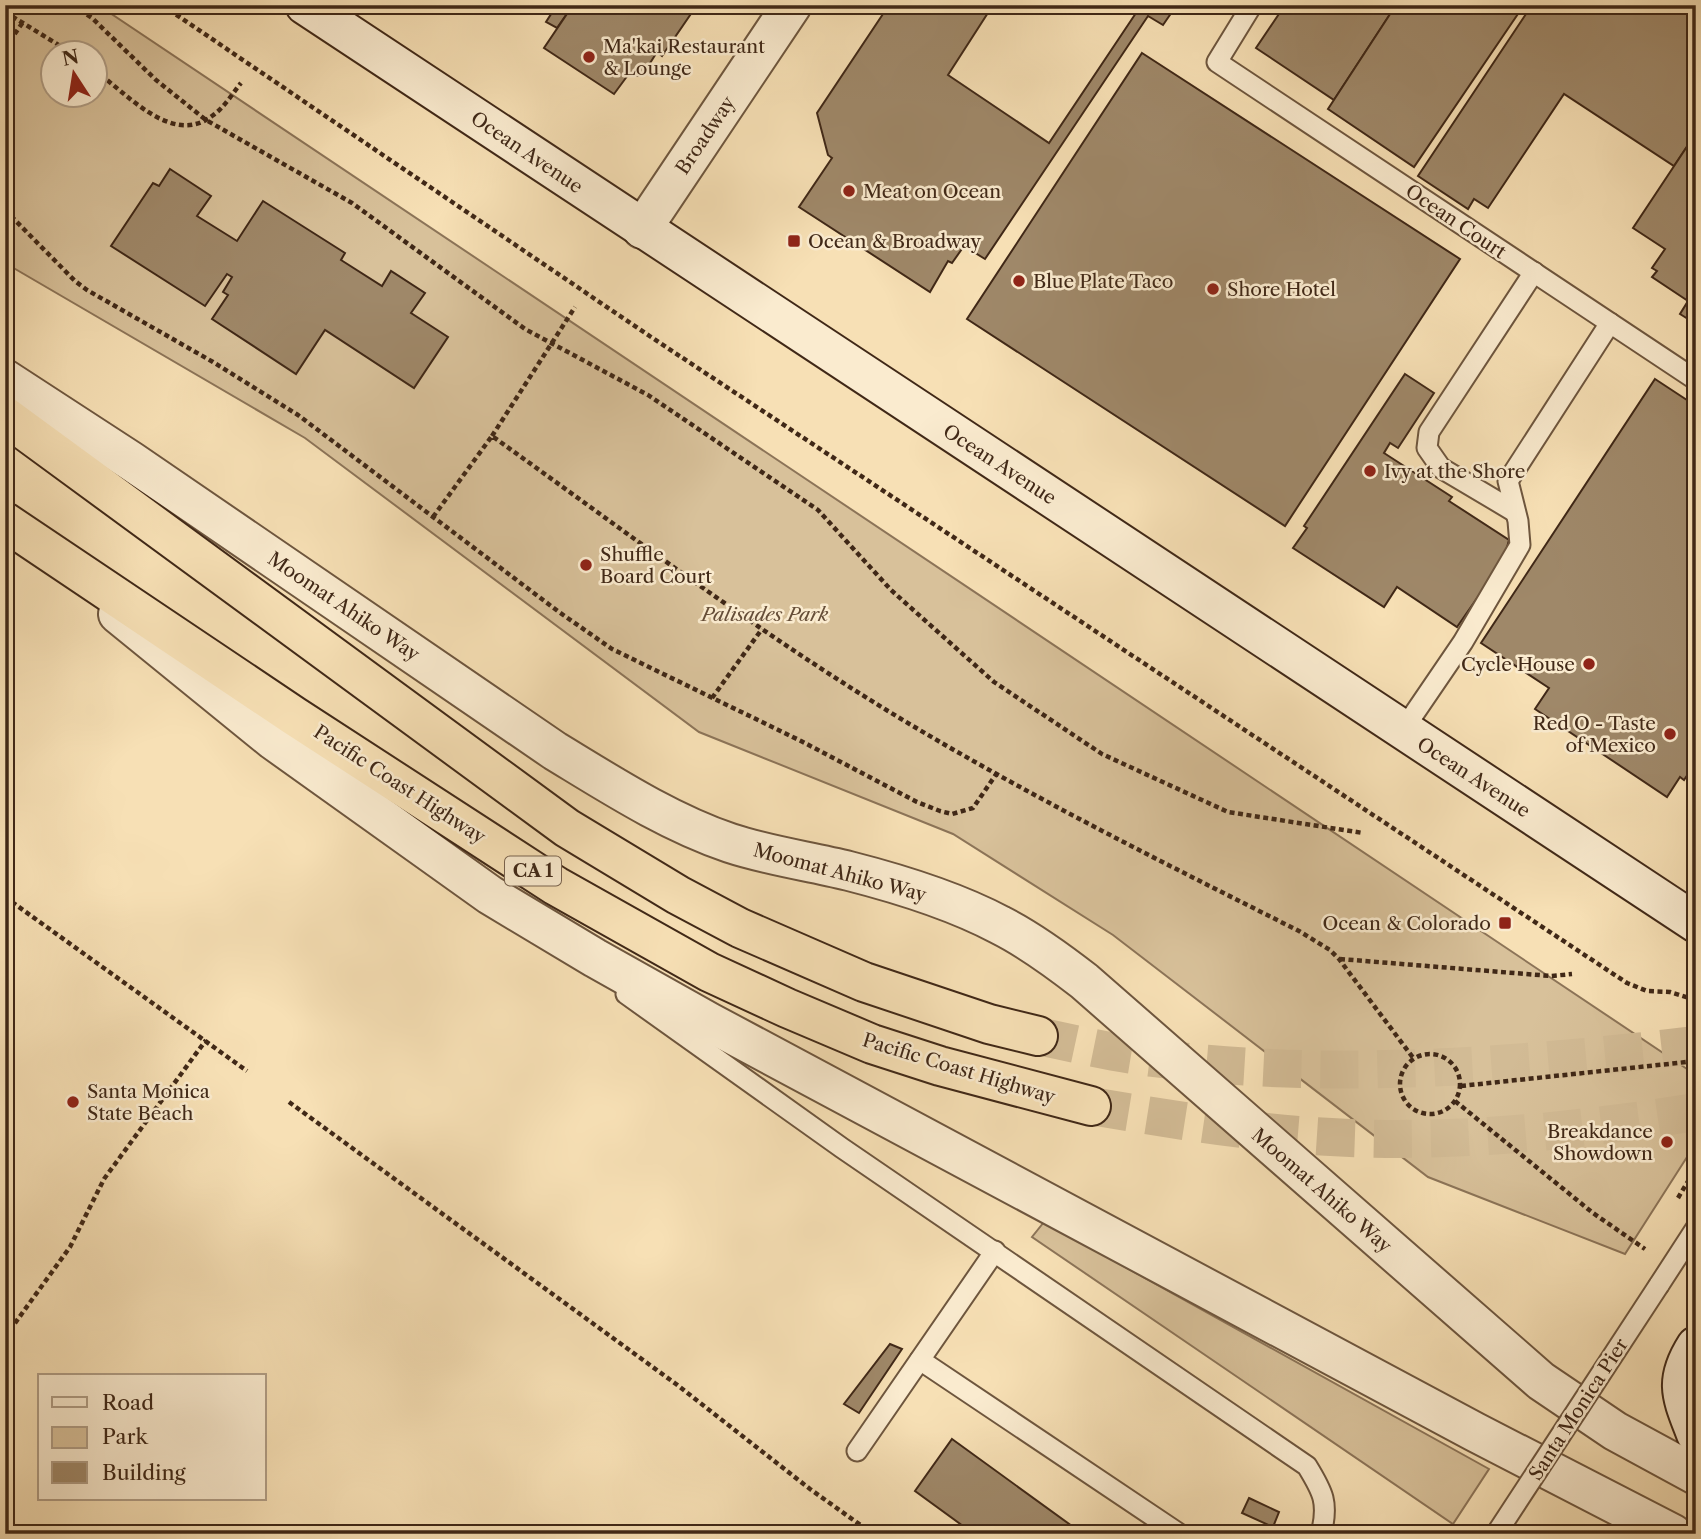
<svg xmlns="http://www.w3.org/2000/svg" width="1701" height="1539" font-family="'Libre Caslon Text',serif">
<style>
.green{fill:#d8c19a;stroke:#8c7458;stroke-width:2;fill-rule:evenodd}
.building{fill:#9f8869;stroke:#402817;stroke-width:2}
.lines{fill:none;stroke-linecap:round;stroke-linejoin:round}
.trunk-tunnel{stroke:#d2bb95;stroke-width:38;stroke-dasharray:38 19;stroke-linecap:butt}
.service-casing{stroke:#6e563e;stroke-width:23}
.tertiary-casing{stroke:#6e563e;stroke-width:42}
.secondary-casing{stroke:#402817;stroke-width:42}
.trunk-casing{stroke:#402817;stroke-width:42}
.path{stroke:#402817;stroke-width:4.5;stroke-dasharray:5 3.5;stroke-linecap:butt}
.service{stroke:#faebcf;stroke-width:19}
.tertiary{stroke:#faebcf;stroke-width:38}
.secondary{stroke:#faebcf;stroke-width:38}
.trunk{stroke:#f7e0b5;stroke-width:38}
.service-bridge-casing{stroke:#6e563e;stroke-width:23;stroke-linecap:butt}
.service-bridge{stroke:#faebcf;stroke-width:19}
.poi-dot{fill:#8f2418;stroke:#faebcf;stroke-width:2.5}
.labels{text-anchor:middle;stroke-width:5;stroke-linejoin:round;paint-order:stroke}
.shield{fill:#faebcf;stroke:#78624e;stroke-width:2}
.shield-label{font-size:18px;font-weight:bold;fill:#402817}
.poi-label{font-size:19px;fill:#402817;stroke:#faebcf;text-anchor:start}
.street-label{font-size:19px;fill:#402817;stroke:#faebcf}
.park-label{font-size:19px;font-style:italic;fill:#664e38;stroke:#faebcf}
</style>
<rect width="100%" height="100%" fill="#f7e0b5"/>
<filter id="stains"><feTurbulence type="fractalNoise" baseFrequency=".00286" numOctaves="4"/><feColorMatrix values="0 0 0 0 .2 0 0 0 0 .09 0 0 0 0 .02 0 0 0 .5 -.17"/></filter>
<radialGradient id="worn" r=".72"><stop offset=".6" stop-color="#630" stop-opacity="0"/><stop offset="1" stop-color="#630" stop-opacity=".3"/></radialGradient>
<g class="green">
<path d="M 5,5 L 98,5 L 1696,1075 L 1696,1143 L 1625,1254 L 1428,1177 L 1113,935 L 953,834 L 699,732 L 305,438 L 5,263 ZM 52,52 L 94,52 L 94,94 L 52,94 Z"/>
<path d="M 1044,1222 L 1489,1469 L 1453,1524 L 1032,1237 Z"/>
</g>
<g class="building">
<path d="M 544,5 L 573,5 L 557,28 L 546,22 L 553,11 Z"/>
<path d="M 573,5 L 697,5 L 662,56 L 657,52 L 642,76 L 628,75 L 614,94 L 544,48 Z"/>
<path d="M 889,5 L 993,5 L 948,75 L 1049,143 L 1138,10 L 1132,5 L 1169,5 L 1174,9 L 1163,25 L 1148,16 L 985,259 L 964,246 L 952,263 L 948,261 L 930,292 L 799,207 L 832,158 L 828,155 L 817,113 Z"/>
<path d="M 1285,5 L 1396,5 L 1334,100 L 1256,48 Z"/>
<path d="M 1396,5 L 1524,5 L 1414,167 L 1328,109 Z"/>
<path d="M 1532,5 L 1696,5 L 1696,133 L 1674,166 L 1564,94 L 1488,208 L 1474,199 L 1468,209 L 1418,176 Z"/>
<path d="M 1142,53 L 1460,259 L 1285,526 L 967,319 Z"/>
<path d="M 1696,133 L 1696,324 L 1680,314 L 1688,301 L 1652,277 L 1657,271 L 1652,268 L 1665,249 L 1633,228 Z"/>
<path d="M 170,169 L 211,196 L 197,216 L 237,241 L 263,201 L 345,253 L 341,260 L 382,286 L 391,271 L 425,293 L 411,313 L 448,337 L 414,388 L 325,330 L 296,374 L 212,319 L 228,295 L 223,292 L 232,277 L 227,274 L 205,306 L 111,246 L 153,183 L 159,186 Z"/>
<path d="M 1405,374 L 1434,393 L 1398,448 L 1390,443 L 1384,453 L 1452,497 L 1449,501 L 1509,540 L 1505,555 L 1498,568 L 1457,627 L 1397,587 L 1384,607 L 1293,548 L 1307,528 L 1304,526 Z"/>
<path d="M 1655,379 L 1696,406 L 1696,762 L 1684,780 L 1680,777 L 1667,797 L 1535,709 L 1549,688 L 1481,643 Z"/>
<path d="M 890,1344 L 902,1349 L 859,1413 L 844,1404 Z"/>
<path d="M 952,1439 L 1083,1534 L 974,1534 L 915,1491 Z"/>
<path d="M 1249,1498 L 1279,1512 L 1273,1527 L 1242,1513 Z"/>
</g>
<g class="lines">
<g class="trunk-tunnel">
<path d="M 1038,1036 C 1076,1044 1114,1053 1153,1058 C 1333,1081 1517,1066 1696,1045"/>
<path d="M 1091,1106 C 1165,1118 1238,1131 1313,1136 C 1441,1145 1570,1132 1696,1112"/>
</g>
<defs>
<g id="service">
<path d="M 1252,5 L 1217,62 L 1696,380"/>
<path d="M 1515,512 L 1441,468 L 1427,448 L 1429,432 L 1534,272"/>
<path d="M 1403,730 L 1463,642 L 1520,545 L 1518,521 L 1508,481 L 1610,323"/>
<path d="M 626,994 L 842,1148 L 1307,1466 C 1323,1492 1329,1503 1321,1534"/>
<path d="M 1659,1285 L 1696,1228"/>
<path d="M 920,1360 L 1178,1533"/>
<path d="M 857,1451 L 995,1251"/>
</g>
<g id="tertiary">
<path d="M 642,229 L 792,5"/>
<path d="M 5,379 L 131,461 L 555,751 C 611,785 668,822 730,843 C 769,856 809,861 849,871 C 900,884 953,900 1000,925 C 1030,940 1057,960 1084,981 L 1541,1381 L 1615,1431 L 1696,1475"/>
<path d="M 118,614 L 273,740 L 490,895 L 595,958 L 709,1022 L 1475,1432 L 1673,1534"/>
</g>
<g id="secondary">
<path d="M 305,5 L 1696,923"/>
<path d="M 1696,1346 C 1673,1382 1682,1397 1696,1434"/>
</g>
<g id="trunk">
<path d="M 5,416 L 567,828 L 678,895 L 740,928 L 864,982 L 989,1024 L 1038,1036"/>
<path d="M 5,522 L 294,716 L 556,886 L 709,972 L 787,1008 L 872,1044 L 940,1066 L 1091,1106"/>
</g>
</defs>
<use href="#service" class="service-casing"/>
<use href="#tertiary" class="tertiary-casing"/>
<use href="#secondary" class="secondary-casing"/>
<use href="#trunk" class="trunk-casing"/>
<g class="path">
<path d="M 73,5 L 92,18 L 156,80 L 206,120 L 352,203 L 525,329 L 648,395 L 818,510 L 891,590 L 994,682 L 1102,754 L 1228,812 L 1363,833"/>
<path d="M 162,5 L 651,337 L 1627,983 L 1647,991 L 1670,992 L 1696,1000"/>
<path d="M 5,12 L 70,52"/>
<path d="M 5,48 L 23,22"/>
<path d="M 94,70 C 126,92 171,147 212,116 C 224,108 232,94 241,83"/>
<path d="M 5,95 L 5,134"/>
<path d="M 5,210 L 75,281 L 87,290 L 213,362 L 298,415 L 559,612 L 612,649 L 801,741 L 917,802 L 940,811 L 952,814 L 973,808 L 997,773"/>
<path d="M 492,436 L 575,307"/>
<path d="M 433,517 L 492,436 C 622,529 751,627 888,711 C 1021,792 1160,861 1299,931 L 1330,950 L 1339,959 L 1414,1059"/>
<path d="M 712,698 L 762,629"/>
<path d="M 5,897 L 247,1071"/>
<path d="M 1340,959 L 1551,976 L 1572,974"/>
<circle cx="1430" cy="1084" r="30"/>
<path d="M 1461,1086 L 1696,1061"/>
<path d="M 1455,1101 L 1593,1213 L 1645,1249"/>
<path d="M 289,1102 L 676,1384 L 810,1489 L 873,1534"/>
<path d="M 1678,1198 L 1696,1168"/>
<path d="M 5,1337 L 70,1247 L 104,1179 L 206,1040"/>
<path d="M 1559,1534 L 1562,1534"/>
</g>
<use href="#service" class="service"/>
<use href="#tertiary" class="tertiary"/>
<use href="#secondary" class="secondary"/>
<use href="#trunk" class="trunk"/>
<defs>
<path id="service-bridge" d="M 1496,1534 L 1659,1285"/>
</defs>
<use href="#service-bridge" class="service-bridge-casing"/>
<use href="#service-bridge" class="service-bridge"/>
</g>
<g class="poi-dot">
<circle cx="589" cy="57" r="7"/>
<circle cx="849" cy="191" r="7"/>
<rect x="787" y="234" width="14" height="14" rx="3.5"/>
<circle cx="1019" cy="281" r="7"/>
<circle cx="1213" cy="289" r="7"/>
<circle cx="1370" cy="471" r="7"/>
<circle cx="586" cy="565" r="7"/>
<circle cx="1589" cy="664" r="7"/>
<circle cx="1670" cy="734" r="7"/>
<rect x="1498" y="916" width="14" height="14" rx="3.5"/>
<circle cx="73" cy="1102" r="7"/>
<circle cx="1667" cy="1142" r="7"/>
</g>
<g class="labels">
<rect class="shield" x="505" y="856.5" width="56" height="29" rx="5"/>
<g class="shield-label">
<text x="533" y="877">CA 1</text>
</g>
<g class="poi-label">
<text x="603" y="53">Ma'kai Restaurant<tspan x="603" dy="22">&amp; Lounge</tspan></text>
<text x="863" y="198">Meat on Ocean</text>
<text x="808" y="248">Ocean &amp; Broadway</text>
<text x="1033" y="288">Blue Plate Taco</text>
<text x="1227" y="296">Shore Hotel</text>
<text x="1384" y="478">Ivy at the Shore</text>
<text x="600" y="561">Shuffle<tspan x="600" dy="22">Board Court</tspan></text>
<text x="1575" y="671" text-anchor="end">Cycle House</text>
<text x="1656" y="730" text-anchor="end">Red O - Taste<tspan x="1656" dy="22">of Mexico</tspan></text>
<text x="1491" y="930" text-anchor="end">Ocean &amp; Colorado</text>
<text x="87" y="1098">Santa Monica<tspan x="87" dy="22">State Beach</tspan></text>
<text x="1653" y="1138" text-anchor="end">Breakdance<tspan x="1653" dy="22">Showdown</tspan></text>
</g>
<g class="street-label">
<text transform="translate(705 135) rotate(-56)" y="7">Broadway</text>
<text transform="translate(527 152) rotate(34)" y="7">Ocean Avenue</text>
<text transform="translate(1456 221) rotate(34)" y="7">Ocean Court</text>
<text transform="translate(1000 464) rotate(33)" y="7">Ocean Avenue</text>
<text transform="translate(344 606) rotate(34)" y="7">Moomat Ahiko Way</text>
<text transform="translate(1474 777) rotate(33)" y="7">Ocean Avenue</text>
<text transform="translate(400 784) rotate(33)" y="7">Pacific Coast Highway</text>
<text transform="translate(840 872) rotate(15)" y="7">Moomat Ahiko Way</text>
<text transform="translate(959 1068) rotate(17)" y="7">Pacific Coast Highway</text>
<text transform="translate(1322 1190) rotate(41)" y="7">Moomat Ahiko Way</text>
<text transform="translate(1578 1409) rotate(-57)" y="7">Santa Monica Pier</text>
</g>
<g class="park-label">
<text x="765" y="621">Palisades Park</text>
</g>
</g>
<rect width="1701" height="1539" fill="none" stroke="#f7e0b5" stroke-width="28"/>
<rect x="7" y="7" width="1687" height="1525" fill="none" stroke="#402817" stroke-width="3.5"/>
<rect x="14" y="14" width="1673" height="1511" fill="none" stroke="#402817" stroke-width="2"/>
<rect x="38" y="1374" width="228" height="126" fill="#faebcf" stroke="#b09d85" stroke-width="2"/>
<rect x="52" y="1397" width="35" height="10" fill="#faebcf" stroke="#b09d85" stroke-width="2"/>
<text x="102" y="1410" font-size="21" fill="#402817">Road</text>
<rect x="52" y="1427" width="35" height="21" fill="#d8c19a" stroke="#b09d85" stroke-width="2"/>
<text x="102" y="1444" font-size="21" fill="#402817">Park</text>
<rect x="52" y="1462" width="35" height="21" fill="#9f8869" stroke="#b09d85" stroke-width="2"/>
<text x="102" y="1480" font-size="21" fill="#402817">Building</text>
<g transform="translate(74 74) rotate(348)"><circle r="33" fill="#faebcf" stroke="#b09d85" stroke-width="2"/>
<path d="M0-5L12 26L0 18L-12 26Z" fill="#8f2418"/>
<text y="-10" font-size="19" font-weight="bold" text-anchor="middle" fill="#402817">N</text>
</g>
<rect width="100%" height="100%" filter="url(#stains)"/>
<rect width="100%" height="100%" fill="url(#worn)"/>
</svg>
